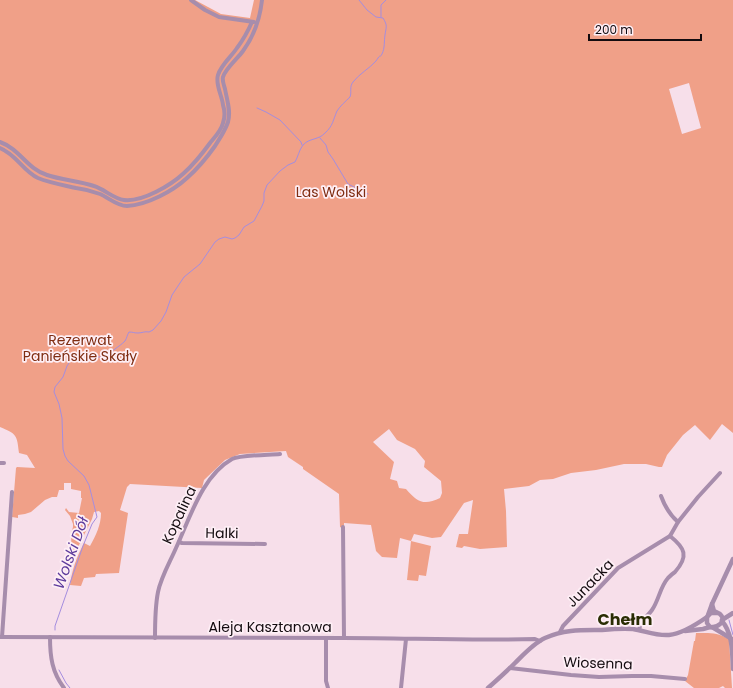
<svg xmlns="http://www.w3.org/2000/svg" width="733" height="688" font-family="Poppins,sans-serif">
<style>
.green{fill:#f0a088;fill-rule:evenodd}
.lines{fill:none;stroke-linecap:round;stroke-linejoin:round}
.stream{stroke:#a48ddf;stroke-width:1}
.minor{stroke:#a78dac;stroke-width:4}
.tertiary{stroke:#a78dac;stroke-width:4.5}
.labels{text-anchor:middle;stroke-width:3.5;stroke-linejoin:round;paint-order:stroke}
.park-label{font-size:14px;fill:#7f2d12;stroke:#feeff6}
.street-label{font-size:14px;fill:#130b0f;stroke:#feeff6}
.water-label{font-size:15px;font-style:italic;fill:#5e3c9c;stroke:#feeff6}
.quarter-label{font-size:16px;font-weight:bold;fill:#292d03;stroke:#feeff6}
</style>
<rect width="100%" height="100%" fill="#f7dfea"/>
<g class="green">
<path d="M 0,0 L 195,0 L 221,14 L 250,18 L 254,0 L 733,0 L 733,433 L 722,424 L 710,440 L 695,425 L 683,435 L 667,455 L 662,467 L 659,467 L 646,464 L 624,464 L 596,470 L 571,473 L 553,479 L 540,480 L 529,486 L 504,489 L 506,511 L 507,547 L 480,549 L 464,546 L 462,548 L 456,547 L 459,534 L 468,534 L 473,500 L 464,503 L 441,537 L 432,538 L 414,534 L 411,541 L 431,546 L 426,576 L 419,575 L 418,581 L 407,580 L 411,541 L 400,538 L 397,558 L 382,557 L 376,551 L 371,525 L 344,523 L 344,529 L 340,527 L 339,494 L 303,469 L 303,467 L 288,457 L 286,451 L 240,454 L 225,460 L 204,480 L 202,488 L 130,484 L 127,487 L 120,510 L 128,513 L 119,573 L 96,574 L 95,577 L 84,578 L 81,586 L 70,585 C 72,570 77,556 84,543 L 90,546 C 96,535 101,525 101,513 L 99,511 L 94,512 L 92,519 L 72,559 L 71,534 L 73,527 L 73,524 L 70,516 L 65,510 L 66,508 L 69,512 L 79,513 L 82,498 L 81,498 L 81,491 L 71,489 L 71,483 L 64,483 L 64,490 L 59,490 L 57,497 L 52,497 L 45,500 L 31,512 L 25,514 L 18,515 L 18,518 L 12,517 L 16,468 L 17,467 L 35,468 L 27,455 L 19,453 C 17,435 17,434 0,427 ZM 689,83 L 701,128 L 682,134 L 669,89 ZM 389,429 L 397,440 L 415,449 L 425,461 L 424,467 L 441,481 L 442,493 L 440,498 C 424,506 417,502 406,489 L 399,488 L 397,481 L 390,479 L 394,462 L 373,442 Z"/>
<path d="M 696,633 C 711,633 716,632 729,639 L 732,688 L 725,688 L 723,686 L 719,688 L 694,688 L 685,681 L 688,675 L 694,641 L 695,641 Z"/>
</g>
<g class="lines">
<g class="stream">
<path d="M 381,17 L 381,5 L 386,0"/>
<path d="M 257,108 L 266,112 L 280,120 L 301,142 L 302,145"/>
<path d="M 320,138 L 326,145 L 328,152 L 333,159 L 348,184 L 368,194"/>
<path d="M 729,620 L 733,635"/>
<path d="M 55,630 L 55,626 L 83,546 L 92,524 L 97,517 L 89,485 L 84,476 L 68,461 L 65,456 L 63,449 L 62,418 L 59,404 L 54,392 L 55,387 L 63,377 L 67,366 L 71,360 L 77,355 C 85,354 91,356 99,357 C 107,358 110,353 115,349 C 119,346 122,344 125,341 C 127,338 127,335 129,332 C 133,332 134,333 138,333 C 142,333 145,331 149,332 L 153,330 L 161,321 L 166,312 L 172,295 L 184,277 L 200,264 L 215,242 L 219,239 L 225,237 L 232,239 L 235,238 L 239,235 L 244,227 L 254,221 L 262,206 L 264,201 L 264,193 L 267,185 L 280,171 L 288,165 L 295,162 C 298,157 299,150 303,145 C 309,138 319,140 325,133 C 333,126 333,120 337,111 C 340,106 346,101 350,97 C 352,92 349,87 353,82 C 359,74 370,68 376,61 C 377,60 377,59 378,58 C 381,54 379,59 382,54 C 385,48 384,41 385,35 C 386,27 388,26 383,18 L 376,17 L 367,10 L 359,0"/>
<path d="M 59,670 L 66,683 L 70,688"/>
</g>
<g class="minor">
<path d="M 191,0 L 205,10 L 219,17 L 254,22"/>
<path d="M 0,142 C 20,149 27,169 47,175 C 62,180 79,181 94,186 C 104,189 114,199 124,200 C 143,202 171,185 184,173 C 194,164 202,154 210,143 C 215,137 221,131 223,123 C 225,117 225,111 223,105 C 222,95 215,85 218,75 C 221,65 231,57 237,48 C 243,40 248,31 252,22"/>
<path d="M 0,148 C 16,154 23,171 38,178 C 50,183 63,185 76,188 C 84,189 92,191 100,194 C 109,198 117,206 127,206 C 147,205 173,191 187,178 C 196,170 208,156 215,146 C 220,138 225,131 228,122 C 231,111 227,100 225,89 C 224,85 222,81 223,77 C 225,69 238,58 243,51 C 254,36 260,18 262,0"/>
<path d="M 0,463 L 4,463"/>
<path d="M 661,496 C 665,507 670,515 678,522"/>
<path d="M 343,527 L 344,638"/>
<path d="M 179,542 L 182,543 L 265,544"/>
<path d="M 639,630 C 640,621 647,617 652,610 C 659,600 660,587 668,578 C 670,576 672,574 675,572 C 689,556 685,548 670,536"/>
<path d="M 560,632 L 563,626 L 618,568 L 670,536 L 678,522 L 698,497 L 720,473"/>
<path d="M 0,637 C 115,637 230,638 344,638 C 408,638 471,641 535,639 L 540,641"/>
<path d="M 2,637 L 12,492"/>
<path d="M 50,637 C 50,657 52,672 64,688"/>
<path d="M 155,638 C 155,623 155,607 158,592 C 161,577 170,562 176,548 C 190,518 202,476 232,459 C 240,455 269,455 280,454"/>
<path d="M 326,638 L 326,681 L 328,688"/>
<path d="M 510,668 L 571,675 L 599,677 L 632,676 L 651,676 L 685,679"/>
<path d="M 401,688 L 406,639"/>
</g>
<g class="tertiary">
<path d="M 712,604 L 714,611 C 716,612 718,613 720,614 C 728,622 716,628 710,627 L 707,623 L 707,617 L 711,613 L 717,613"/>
<path d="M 708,615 L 712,604 L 733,559"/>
<path d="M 722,620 L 733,613"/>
<path d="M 722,621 C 733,634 732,652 733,669"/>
<path d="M 712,627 L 732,639"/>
<path d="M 685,631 L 703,629 L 710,627"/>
<path d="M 488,688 C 497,680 506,672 515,663 C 524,654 534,643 545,638 C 564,629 583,630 602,630 C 612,629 622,628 633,629 C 645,631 656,636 669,635 C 680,634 697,624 707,617"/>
</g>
</g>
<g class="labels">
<g class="park-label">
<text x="331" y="197">Las Wolski</text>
<text x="80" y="345">Rezerwat<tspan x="80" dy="16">Panieńskie Skały</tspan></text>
</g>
<g class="street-label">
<text transform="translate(179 515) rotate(-65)" y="5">Kopalina</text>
<text transform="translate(222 533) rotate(1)" y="5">Halki</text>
<text transform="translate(590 583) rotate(-46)" y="5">Junacka</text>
<text x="270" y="632">Aleja Kasztanowa</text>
<text transform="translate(598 663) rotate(2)" y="5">Wiosenna</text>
</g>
<g class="water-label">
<text transform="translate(71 553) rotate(-70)" y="5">Wolski Dół</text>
</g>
<g class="quarter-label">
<text x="625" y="625">Chełm</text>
</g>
</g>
<path d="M589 34v6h112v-6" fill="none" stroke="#130b0f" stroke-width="2"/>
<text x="595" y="34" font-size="12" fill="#130b0f" stroke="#feeff6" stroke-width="3" paint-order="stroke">200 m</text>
</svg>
